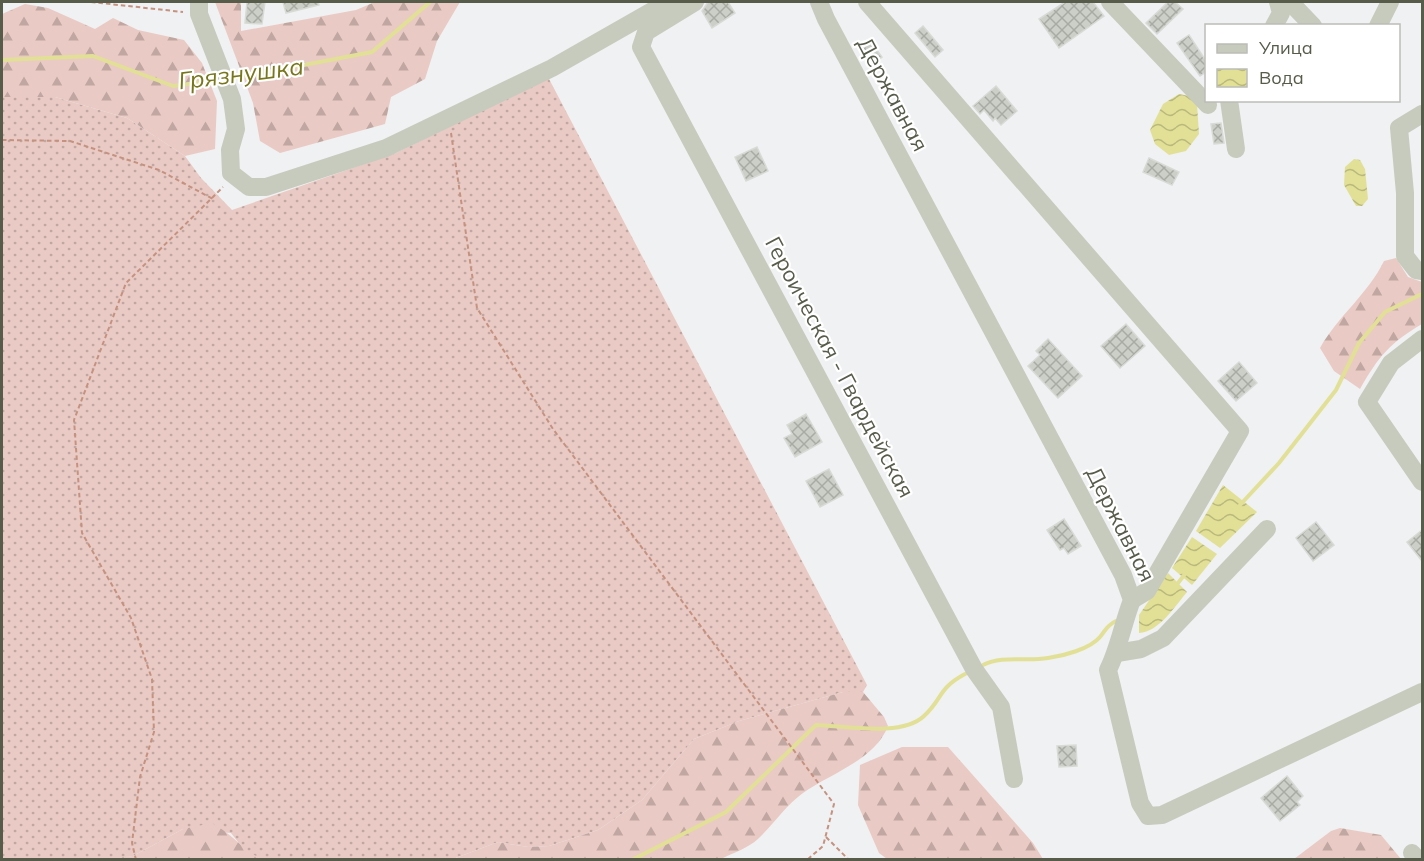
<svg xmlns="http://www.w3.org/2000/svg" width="1424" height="861" font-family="Mulish,sans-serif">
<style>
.grass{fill:url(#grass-dots)}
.forest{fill:url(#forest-firs)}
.water{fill:url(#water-waves)}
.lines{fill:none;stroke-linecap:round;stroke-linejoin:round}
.stream{stroke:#e2e096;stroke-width:4}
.building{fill:url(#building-cross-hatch);stroke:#d8dbd5;stroke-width:1.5}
.path{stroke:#c59280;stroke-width:2;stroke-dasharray:4.5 3;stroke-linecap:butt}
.minor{stroke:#c7cbbd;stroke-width:18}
.labels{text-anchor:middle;stroke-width:4.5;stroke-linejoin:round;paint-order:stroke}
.street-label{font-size:22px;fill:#575b4a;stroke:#fff}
.water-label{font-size:24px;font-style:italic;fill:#78761a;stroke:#fff}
</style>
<defs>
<pattern id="grass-dots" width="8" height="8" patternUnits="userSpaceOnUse" patternTransform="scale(1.5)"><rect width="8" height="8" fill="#eacac4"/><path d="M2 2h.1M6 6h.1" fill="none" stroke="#c0a7a1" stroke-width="1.8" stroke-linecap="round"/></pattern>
<pattern id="forest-firs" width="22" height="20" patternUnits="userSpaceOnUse" patternTransform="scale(1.5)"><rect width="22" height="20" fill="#eacac4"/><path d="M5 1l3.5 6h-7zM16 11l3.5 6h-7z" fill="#c0a7a1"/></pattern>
<pattern id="water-waves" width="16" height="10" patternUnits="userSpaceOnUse" patternTransform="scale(1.5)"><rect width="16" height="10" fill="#e2e096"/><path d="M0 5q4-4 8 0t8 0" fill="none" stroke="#bab97c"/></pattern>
<pattern id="building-cross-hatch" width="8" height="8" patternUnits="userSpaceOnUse" patternTransform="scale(1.5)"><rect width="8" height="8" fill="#cccfc7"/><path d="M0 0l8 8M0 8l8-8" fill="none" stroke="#a8aba4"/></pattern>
</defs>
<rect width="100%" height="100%" fill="#f0f1f2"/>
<path class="grass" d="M 548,77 L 867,685 L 863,692 L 843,692 L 739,721 L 694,739 L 642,800 L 598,830 L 549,846 L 528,847 L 498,842 L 453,859 L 261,859 L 245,851 L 231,833 L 183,829 L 133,856 L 104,860 L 2,860 L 2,97 L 55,97 L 127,118 L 185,156 L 201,178 L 232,210 L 396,153 Z"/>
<g class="forest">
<path d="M 215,2 L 241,2 L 241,31 L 356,10 L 375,2 L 460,2 L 437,41 L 425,79 L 391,97 L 385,124 L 280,153 L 260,141 L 253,103 Z"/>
<path d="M 25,4 L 48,8 L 95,29 L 113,18 L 138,30 L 184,40 L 202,63 L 217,101 L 215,149 L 185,156 L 127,118 L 55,97 L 2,97 L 2,14 Z"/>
<path d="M 1396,258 L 1408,277 L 1422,282 L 1422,324 C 1391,342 1378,357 1360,389 L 1334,371 L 1320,348 C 1338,316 1368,294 1384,261 Z"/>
<path d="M 843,692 L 863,692 L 884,717 L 888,726 C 875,760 831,773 803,793 C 786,805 773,825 758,839 C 748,848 733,853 721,859 L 453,859 L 498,842 L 528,847 L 549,846 L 598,830 L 642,800 L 694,739 L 739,721 Z"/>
<path d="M 902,747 L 948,747 L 1033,843 L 1043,859 L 887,859 L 879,853 L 858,805 L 860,765 Z"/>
<path d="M 212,823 C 232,834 242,849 261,859 L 104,859 L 133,856 L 183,829 Z"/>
<path d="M 1340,828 L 1381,835 L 1401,859 L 1294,859 L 1331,831 Z"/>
</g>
<g class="water">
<path d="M 1179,94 L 1189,96 L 1197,104 L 1199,134 L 1186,151 L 1169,155 L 1155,144 L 1150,130 L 1163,104 Z"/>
<path d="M 1354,159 L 1360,160 L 1365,169 L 1368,199 L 1362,206 L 1356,206 L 1344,185 L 1345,167 Z"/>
<path d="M 1223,485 L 1257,512 L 1220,548 L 1196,531 Z"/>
<path d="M 1192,537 L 1217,554 L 1192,585 L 1172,568 Z"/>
<path d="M 1168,573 L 1187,592 C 1175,606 1159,632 1139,633 L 1139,615 Z"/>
</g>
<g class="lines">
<g class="stream">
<path d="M 2,60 L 93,56 L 173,86 L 220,80"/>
<path d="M 230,79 L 372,52 L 430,2"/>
<path d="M 1240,505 L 1279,463 L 1336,390 L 1359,343 L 1385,312 L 1422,294"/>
<path d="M 1178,583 L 1185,574"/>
<path d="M 983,665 C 1003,655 1026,662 1048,658 C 1063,656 1090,649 1100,637 C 1106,630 1106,626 1116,621"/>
<path d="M 632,860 L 726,812 L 816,725 C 846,726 902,737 924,716 C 943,699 937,689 965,674"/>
</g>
</g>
<g class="building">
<path d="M 247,2 L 265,2 L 262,24 L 245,23 Z"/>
<path d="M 283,2 L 318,2 L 319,5 L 286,13 Z"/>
<path d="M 708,2 L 728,2 L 735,13 L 712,28 L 702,11 Z"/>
<path d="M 1065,2 L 1093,2 L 1104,16 L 1059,48 L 1039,19 Z"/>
<path d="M 1168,2 L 1175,2 L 1183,9 L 1157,34 L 1146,23 Z"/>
<path d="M 923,26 L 943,50 L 935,57 L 915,33 Z"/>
<path d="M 1189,35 L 1206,61 L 1206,72 L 1200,76 L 1177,43 Z"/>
<path d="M 871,42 L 882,57 L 872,65 L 861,50 Z"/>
<path d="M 996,86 L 1017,111 L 1001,125 L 995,118 L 993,121 L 984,110 L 980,114 L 973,106 Z"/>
<path d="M 1221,123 L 1224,143 L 1214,144 L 1211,124 Z"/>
<path d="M 757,147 L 768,171 L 746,181 L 735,157 Z"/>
<path d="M 1149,158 L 1179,172 L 1172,185 L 1143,172 Z"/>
<path d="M 1126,324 L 1145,346 L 1120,368 L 1101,346 Z"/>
<path d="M 1048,339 L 1082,376 L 1058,398 L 1028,366 L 1040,355 L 1036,351 Z"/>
<path d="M 1239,362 L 1257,383 L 1236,401 L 1218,381 Z"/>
<path d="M 806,414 L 822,442 L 795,457 L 784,438 L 792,434 L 787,425 Z"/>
<path d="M 829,469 L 843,495 L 820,507 L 806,481 Z"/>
<path d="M 1064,519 L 1081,546 L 1068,554 L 1064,548 L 1060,550 L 1047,530 Z"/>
<path d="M 1316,522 L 1334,545 L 1313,561 L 1296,538 Z"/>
<path d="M 1422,530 L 1422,561 L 1407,542 Z"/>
<path d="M 1076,745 L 1077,766 L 1059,767 L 1057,746 Z"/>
<path d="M 1287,776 L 1303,796 L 1297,802 L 1300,805 L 1280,821 L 1261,798 Z"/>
</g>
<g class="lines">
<g class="path">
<path d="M 91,2 L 183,12"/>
<path d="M 451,133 L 477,308 L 553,429 L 834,804 L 823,846 L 807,860"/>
<path d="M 2,140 L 70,141 L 159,170 L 213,199"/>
<path d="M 826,837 L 849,860"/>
<path d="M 136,860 L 132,843 L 140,777 L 154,732 L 152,679 L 131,618 L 82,533 L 74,420 L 126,283 L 223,187"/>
</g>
<g class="minor">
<path d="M 199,2 L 199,14 L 232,99 L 236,129 L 230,150 L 231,173 L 249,187 L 266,187 L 386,148 L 552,68 L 668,2"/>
<path d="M 695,2 L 646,32 L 641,47 L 974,669 L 1001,707 L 1014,779"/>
<path d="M 819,2 L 826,19 L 1123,575 L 1132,600 C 1123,623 1119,648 1108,670 L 1140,803 L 1148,816 L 1162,815 L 1422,692"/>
<path d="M 867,2 L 1240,431 L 1147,591 L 1132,600"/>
<path d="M 1110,2 L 1208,105"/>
<path d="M 1290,2 L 1313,26"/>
<path d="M 1274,26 L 1281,13 L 1278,2"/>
<path d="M 1378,26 L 1390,2"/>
<path d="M 1229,100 L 1236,149"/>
<path d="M 1422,114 L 1399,128 L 1405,193 L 1405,256 L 1416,270 L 1422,271"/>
<path d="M 1422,339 L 1391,363 L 1367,402 L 1422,482"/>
<path d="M 1117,653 L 1141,649 L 1163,638 L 1267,529"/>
<path d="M 1412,853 L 1418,860"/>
</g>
</g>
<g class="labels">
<g class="street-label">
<text transform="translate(893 94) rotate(62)" y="8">Державная</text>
<text transform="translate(840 367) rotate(62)" y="8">Героическая - Гвардейская</text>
<text transform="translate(1121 524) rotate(63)" y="8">Державная</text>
</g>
<g class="water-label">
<text transform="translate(241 74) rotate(-7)" y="8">Грязнушка</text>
</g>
</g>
<rect width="1424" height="861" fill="none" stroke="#575b4a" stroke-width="6"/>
<rect x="1205" y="24" width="195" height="78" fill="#ffffff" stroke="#bcbdb7" stroke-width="1.5"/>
<rect x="1217" y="44" width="30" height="9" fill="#c7cbbd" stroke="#bcbdb7" stroke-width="1.5"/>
<text x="1259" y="54" font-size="18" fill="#575b4a">Улица</text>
<rect x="1217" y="69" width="30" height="18" fill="url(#water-waves)" stroke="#bcbdb7" stroke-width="1.5"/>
<text x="1259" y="84" font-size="18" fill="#575b4a">Вода</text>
</svg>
